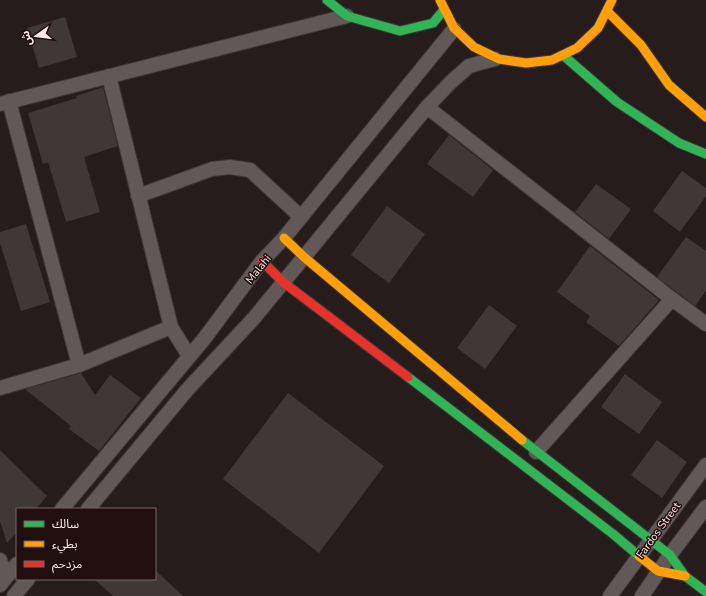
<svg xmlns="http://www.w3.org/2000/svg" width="706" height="596" font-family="'Nunito Sans','Noto Sans Arabic',sans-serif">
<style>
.building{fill:#403737}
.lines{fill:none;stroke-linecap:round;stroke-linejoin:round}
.street-casing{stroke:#3f3636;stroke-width:16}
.fast-casing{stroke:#3f3636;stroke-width:11}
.slow-casing{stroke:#3f3636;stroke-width:11}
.jam-casing{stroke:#3f3636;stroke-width:11}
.street{stroke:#625857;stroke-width:14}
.fast{stroke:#30b455;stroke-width:9}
.slow{stroke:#ff9f0a;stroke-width:9}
.jam{stroke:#e5322d;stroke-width:9}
.labels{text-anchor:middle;stroke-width:3;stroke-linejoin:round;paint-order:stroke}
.street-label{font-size:11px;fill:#faebeb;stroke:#210e0e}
</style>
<rect width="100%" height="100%" fill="#261c1c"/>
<g class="building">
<path d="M 65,17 L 77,57 L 39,68 L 27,28 Z"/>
<path d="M 103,87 L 118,146 L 84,157 L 100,212 L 66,222 L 48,162 L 43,164 L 28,113 L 77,98 L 76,96 Z"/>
<path d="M 449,135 L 493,170 L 473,197 L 427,164 Z"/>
<path d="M 682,171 L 706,188 L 706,196 L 680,232 L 653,211 Z"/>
<path d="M 596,184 L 631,209 L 609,239 L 575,212 Z"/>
<path d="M 387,206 L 425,234 L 389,283 L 351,255 Z"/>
<path d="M 26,224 L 50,302 L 21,311 L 0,243 L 0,232 Z"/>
<path d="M 686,237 L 706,251 L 706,291 L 695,306 L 657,277 Z"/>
<path d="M 590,246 L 659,300 L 619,346 L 586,322 L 590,316 L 557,292 Z"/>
<path d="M 489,305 L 517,326 L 485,369 L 457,348 Z"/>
<path d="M 81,373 L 95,395 L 110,375 L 141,398 L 99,451 L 69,429 L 71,426 L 25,389 Z"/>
<path d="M 625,374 L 662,402 L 639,434 L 601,407 Z"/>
<path d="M 288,393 L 384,466 L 319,553 L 223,479 Z"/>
<path d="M 657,440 L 687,462 L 662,498 L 631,475 Z"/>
<path d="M 0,450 L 47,496 L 36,509 L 17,509 L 17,532 L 7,543 L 0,521 Z"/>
<path d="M 155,570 L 183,596 L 113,596 L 94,579 L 155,579 Z"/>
</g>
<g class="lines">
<defs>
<g id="street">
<path d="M 109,76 L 171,327 L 189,356"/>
<path d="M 9,101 L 79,365"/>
<path d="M 0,104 L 347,16"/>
<path d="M 427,107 L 672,299 L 706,324"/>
<path d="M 138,196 L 212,169 L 230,167 L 250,170 L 301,217"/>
<path d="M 0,388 L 79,365 L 171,327"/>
<path d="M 536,452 L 672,299"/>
<path d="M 62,509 L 204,339 L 262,261 L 284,238 L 454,29"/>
<path d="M 88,509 L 187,390 L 254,318 L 427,107 L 451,82 L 469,66 L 495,59"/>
<path d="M 0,560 L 1,564 L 9,574"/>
<path d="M 0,585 L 17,564"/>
<path d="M 14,596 L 28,579"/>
<path d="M 610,596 L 706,465"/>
<path d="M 642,596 L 670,555 L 706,507"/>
</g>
<g id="fast">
<path d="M 327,0 L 347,16 L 400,31 L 433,23 L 443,11"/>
<path d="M 564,56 L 617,102 L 679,143 L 706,154"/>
<path d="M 408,377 L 613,534 L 639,556"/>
<path d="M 522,440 L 670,555 L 685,576 L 706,592"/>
</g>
<g id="slow">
<path d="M 440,0 L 454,28 L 474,47 L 499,59 L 526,63 L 552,60 L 577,48 L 598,28 L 612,0"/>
<path d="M 608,12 L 641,45 L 669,85 L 706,117"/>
<path d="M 284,238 L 304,257 L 522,440"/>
<path d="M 639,556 L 658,571 L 685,576"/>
</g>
<path id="jam" d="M 262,261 L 283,282 L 408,377"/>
</defs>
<use href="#street" class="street-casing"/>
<use href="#fast" class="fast-casing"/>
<use href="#slow" class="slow-casing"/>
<use href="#jam" class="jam-casing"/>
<use href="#street" class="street"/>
<use href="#fast" class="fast"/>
<use href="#slow" class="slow"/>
<use href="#jam" class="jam"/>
</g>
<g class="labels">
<g class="street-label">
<text transform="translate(258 269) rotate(-51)" y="4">Malahi</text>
<text transform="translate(658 530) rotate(-54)" y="4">Fardos Street</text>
</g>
</g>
<rect x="16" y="508" width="140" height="72" fill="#210e0e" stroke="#786666"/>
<rect x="24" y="521" width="20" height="6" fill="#30b455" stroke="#786666"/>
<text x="52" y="528" font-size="12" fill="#faebeb">سالك</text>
<rect x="24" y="541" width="20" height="6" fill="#ff9f0a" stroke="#786666"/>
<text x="52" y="548" font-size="12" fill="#faebeb">بطيء</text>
<rect x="24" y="561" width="20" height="6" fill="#e5322d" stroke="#786666"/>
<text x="52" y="568" font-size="12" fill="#faebeb">مزدحم</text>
<g transform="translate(36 36) rotate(256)" stroke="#210e0e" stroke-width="3" paint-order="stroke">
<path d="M0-3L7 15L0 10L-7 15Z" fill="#faebeb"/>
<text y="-6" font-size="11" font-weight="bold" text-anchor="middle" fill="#faebeb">ش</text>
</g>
</svg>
